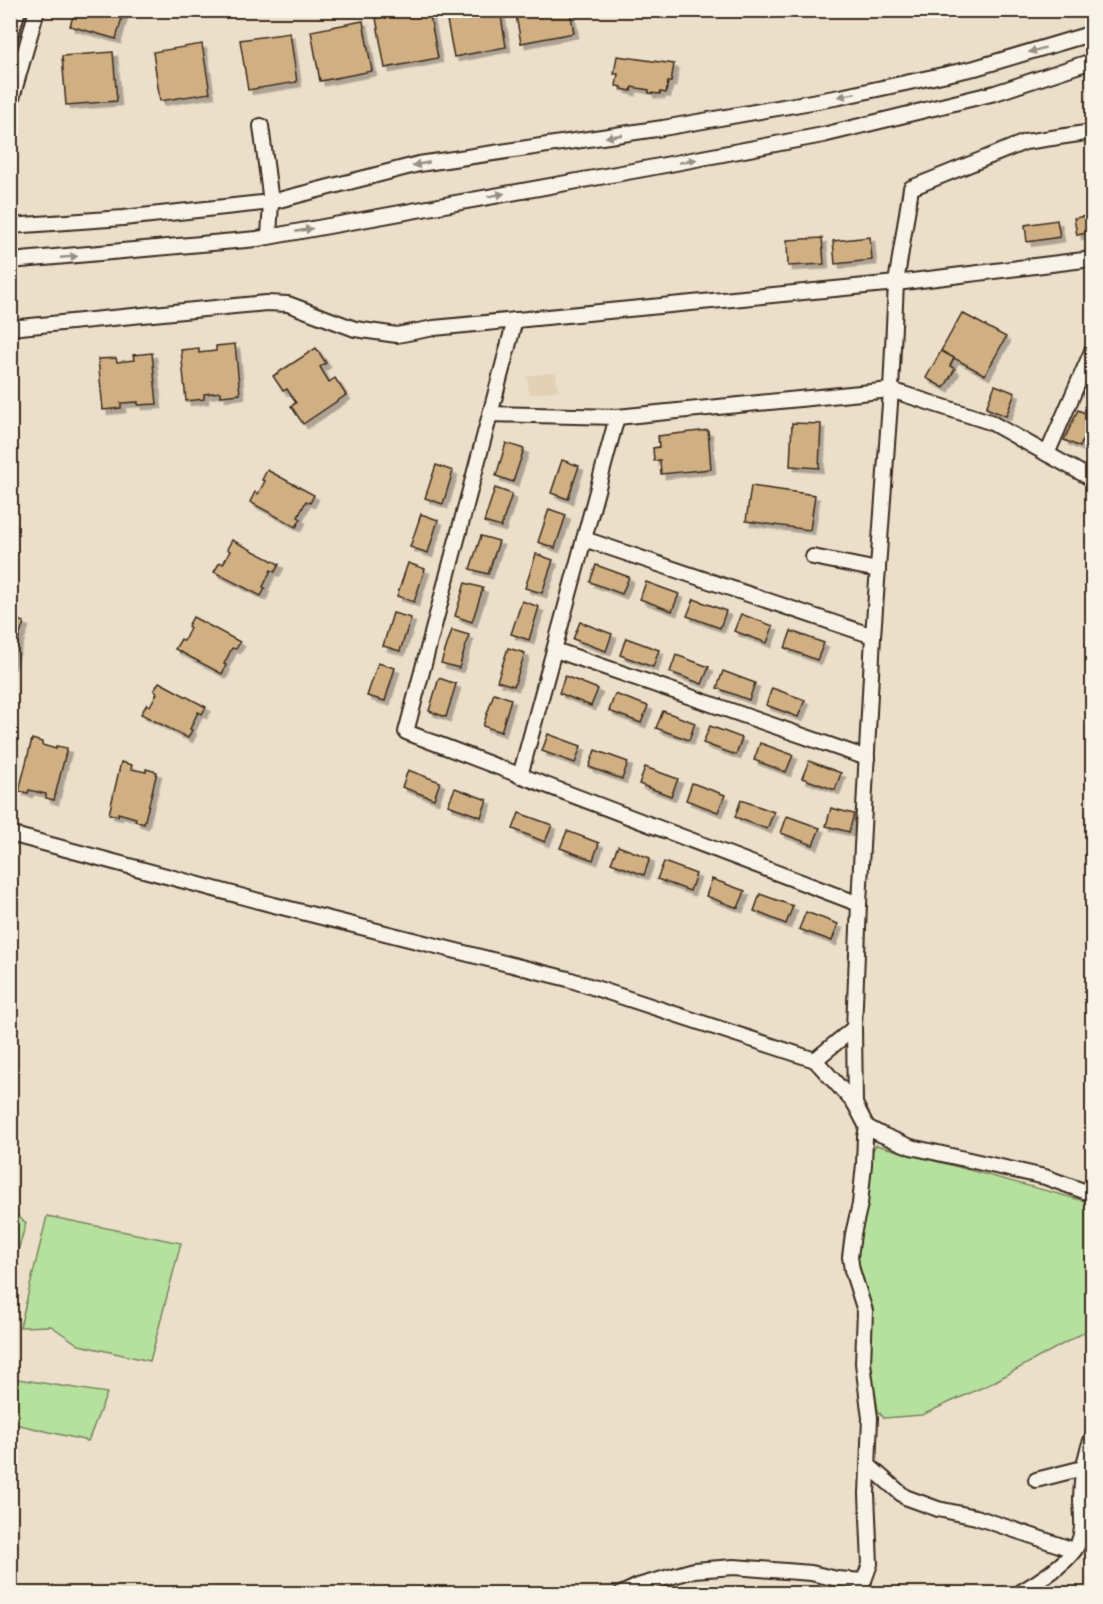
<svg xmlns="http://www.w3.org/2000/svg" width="1103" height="1604" font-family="Mynerve,sans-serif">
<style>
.built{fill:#e3d1b5}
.green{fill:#b6e09d;stroke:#78855e;stroke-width:1.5}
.building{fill:#d0b083;stroke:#3b2a1e;stroke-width:1.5;filter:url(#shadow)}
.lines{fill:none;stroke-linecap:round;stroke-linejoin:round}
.minor-casing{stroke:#3b2a1e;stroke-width:18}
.minor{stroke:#f7f3e8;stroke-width:14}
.oneway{fill:#998e83}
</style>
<defs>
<filter id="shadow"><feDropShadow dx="4.5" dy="4.5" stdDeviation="0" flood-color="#0004"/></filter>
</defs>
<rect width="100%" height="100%" fill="#ebdfca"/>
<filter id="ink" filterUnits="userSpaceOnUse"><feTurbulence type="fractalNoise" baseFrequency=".0167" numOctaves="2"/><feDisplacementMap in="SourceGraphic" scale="12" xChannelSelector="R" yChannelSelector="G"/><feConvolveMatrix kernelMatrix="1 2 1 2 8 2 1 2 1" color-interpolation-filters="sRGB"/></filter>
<g filter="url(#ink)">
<path class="built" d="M 556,372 L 558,390 L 529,395 L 527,376 Z"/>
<g class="green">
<path d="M 876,1145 L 1092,1203 L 1092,1328 L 990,1384 L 922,1415 L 884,1418 L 878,1411 L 870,1365 L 872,1326 L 870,1302 L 857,1266 L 857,1243 L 871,1153 Z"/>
<path d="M 11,1211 L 26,1223 L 11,1275 Z"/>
<path d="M 47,1216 L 181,1243 L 150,1361 L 79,1345 L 51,1326 L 20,1327 Z"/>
<path d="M 11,1378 L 107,1393 L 88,1441 L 11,1423 Z"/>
</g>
<g class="building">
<path d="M 75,10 L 124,10 L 116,39 L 70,26 Z"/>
<path d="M 417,10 L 429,10 L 438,58 L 385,68 L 376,18 Z"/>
<path d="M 445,10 L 500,10 L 506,47 L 454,57 Z"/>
<path d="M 515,10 L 570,10 L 574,33 L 521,43 Z"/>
<path d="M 363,21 L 372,71 L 320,81 L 311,31 Z"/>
<path d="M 290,33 L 297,82 L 248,90 L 240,40 Z"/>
<path d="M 202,44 L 210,93 L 160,101 L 153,52 Z"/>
<path d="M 113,52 L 117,101 L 66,105 L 62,56 Z"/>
<path d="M 617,56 L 674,64 L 671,82 L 668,82 L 666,93 L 660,92 L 660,94 L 649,93 L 649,90 L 632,87 L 631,91 L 622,89 L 622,87 L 616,86 L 618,74 L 614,74 Z"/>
<path d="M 1092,215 L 1092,232 L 1077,235 L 1074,218 Z"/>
<path d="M 1057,220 L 1060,237 L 1027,242 L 1025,225 Z"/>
<path d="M 870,237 L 872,260 L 835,264 L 833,241 Z"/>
<path d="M 822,238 L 824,264 L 788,266 L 787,240 Z"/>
<path d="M 962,313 L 1006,337 L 985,375 L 941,351 Z"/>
<path d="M 235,344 L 240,394 L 221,396 L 221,392 L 204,394 L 204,399 L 186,401 L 181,350 L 199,348 L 199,353 L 216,351 L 216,346 Z"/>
<path d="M 316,348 L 326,363 L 320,367 L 329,382 L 335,378 L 346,395 L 303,424 L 291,406 L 296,403 L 287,389 L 283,391 L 273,376 Z"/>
<path d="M 941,351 L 954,358 L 950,366 L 955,369 L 944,388 L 926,378 Z"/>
<path d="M 152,353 L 157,404 L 138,405 L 138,402 L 121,403 L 121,408 L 103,410 L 98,359 L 116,358 L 117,362 L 134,360 L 133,355 Z"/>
<path d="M 1092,376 L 1092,400 L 1084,396 Z"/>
<path d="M 995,385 L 1015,393 L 1006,416 L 986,408 Z"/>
<path d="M 1078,410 L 1092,416 L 1092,420 L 1080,447 L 1064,440 Z"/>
<path d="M 792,423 L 821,424 L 819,468 L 790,466 Z"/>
<path d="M 708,430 L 711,469 L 661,474 L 660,460 L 654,461 L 653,448 L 659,447 L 658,436 Z"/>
<path d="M 506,443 L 524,449 L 513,482 L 496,476 Z"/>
<path d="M 562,460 L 579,466 L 568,499 L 551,493 Z"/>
<path d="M 436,465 L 453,471 L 443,504 L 425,498 Z"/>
<path d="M 267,470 L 314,495 L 310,503 L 306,501 L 298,517 L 301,519 L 296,527 L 250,502 L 255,492 L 258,494 L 265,481 L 262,480 Z"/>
<path d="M 751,486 L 815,495 L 810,530 L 746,521 Z"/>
<path d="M 495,488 L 512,494 L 501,527 L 484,522 Z"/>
<path d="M 549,509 L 566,515 L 555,548 L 538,542 Z"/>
<path d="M 421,514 L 438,520 L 428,553 L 410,547 Z"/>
<path d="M 481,536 L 499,541 L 488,574 L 470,569 Z"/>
<path d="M 232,540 L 279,564 L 275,572 L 271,570 L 263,587 L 265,588 L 261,596 L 214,572 L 220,562 L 223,564 L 230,551 L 227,549 Z"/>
<path d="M 536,554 L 553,560 L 542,593 L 525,588 Z"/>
<path d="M 408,563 L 425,569 L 414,602 L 397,596 Z"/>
<path d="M 596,565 L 629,577 L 622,594 L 590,582 Z"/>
<path d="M 646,582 L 679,594 L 672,611 L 640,599 Z"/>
<path d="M 465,583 L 483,588 L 472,622 L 455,616 Z"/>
<path d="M 694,599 L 726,611 L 720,628 L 687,616 Z"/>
<path d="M 522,601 L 539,607 L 529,640 L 511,634 Z"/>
<path d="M 393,613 L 411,618 L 400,651 L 383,646 Z"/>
<path d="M 741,614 L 773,626 L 767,643 L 734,631 Z"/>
<path d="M 193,617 L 240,642 L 236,649 L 232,648 L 224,664 L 226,665 L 222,674 L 175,649 L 181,639 L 184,641 L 190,628 L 188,626 Z"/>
<path d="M 10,618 L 24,622 L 10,666 Z"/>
<path d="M 580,622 L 612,634 L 606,651 L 573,639 Z"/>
<path d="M 452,630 L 469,635 L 459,668 L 441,663 Z"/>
<path d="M 791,631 L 824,643 L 817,660 L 785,648 Z"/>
<path d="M 626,638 L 659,650 L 653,667 L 620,655 Z"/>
<path d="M 508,648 L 525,653 L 514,686 L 497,681 Z"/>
<path d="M 676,655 L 709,667 L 702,684 L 670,672 Z"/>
<path d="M 378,663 L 395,668 L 385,701 L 367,696 Z"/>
<path d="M 723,671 L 755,683 L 749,700 L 717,688 Z"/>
<path d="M 565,676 L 598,689 L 591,706 L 559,693 Z"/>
<path d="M 439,678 L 456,684 L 446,717 L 429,711 Z"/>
<path d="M 159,682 L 206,707 L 202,714 L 198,712 L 190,729 L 192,730 L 188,738 L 141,714 L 147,704 L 150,706 L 157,693 L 154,691 Z"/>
<path d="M 772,688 L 805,700 L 798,717 L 766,705 Z"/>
<path d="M 494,693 L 511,699 L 501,732 L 483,726 Z"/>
<path d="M 615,694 L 648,706 L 641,723 L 609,711 Z"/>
<path d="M 663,711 L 695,723 L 689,740 L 656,728 Z"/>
<path d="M 710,726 L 742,738 L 736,755 L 703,743 Z"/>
<path d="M 548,734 L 581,746 L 575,763 L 542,751 Z"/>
<path d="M 32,739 L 42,742 L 42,745 L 56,749 L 56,746 L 67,748 L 54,800 L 46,798 L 46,794 L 29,790 L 28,793 L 19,791 Z"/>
<path d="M 760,743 L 793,755 L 786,772 L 754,760 Z"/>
<path d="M 595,750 L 628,762 L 622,779 L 589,767 Z"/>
<path d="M 809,761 L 841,773 L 835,790 L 802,778 Z"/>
<path d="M 121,762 L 132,765 L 131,769 L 146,772 L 146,769 L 157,772 L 144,824 L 135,821 L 136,818 L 118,813 L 118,816 L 109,814 Z"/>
<path d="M 645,767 L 678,779 L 671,796 L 639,784 Z"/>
<path d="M 408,770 L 440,782 L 434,799 L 402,787 Z"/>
<path d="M 692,783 L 725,795 L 718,812 L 686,800 Z"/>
<path d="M 455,788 L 487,800 L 481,817 L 448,805 Z"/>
<path d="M 741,800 L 774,812 L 767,829 L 735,817 Z"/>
<path d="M 831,808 L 854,814 L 849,832 L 826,826 Z"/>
<path d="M 519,813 L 552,825 L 545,842 L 513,829 Z"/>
<path d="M 787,816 L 820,828 L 813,845 L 781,833 Z"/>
<path d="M 567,831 L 599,843 L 593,860 L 560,848 Z"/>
<path d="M 618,846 L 650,858 L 644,875 L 611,863 Z"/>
<path d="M 664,862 L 696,874 L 690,891 L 657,879 Z"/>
<path d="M 712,879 L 745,891 L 738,908 L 706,896 Z"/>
<path d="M 760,894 L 793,906 L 786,924 L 754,911 Z"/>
<path d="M 806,912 L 838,924 L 832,941 L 799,929 Z"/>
</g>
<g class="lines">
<defs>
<g id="minor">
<path d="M 10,37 L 18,10"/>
<path d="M 10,105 L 37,10"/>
<path d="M 261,126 L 271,202 L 269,236"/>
<path d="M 10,226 L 123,218 L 271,202 L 419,164 L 663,128 L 840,97 L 975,68 L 1083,36 L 1092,32"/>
<path d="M 10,261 L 257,239 L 649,168 L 823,135 L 995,93 L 1092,61"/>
<path d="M 515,320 L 406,732 L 859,904 L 873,636 L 891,390 L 896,283 L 911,188 L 1025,142 L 1092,132"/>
<path d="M 10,328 L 266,303 L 288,304 L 355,329 L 397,335 L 434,328 L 896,283 L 1092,259"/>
<path d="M 490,414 L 617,417 L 891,390 L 990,422 L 1092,479"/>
<path d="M 1047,454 L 1092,351"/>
<path d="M 584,539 L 873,636"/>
<path d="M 813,557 L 878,570"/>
<path d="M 555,650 L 867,758"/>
<path d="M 520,776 L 617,417"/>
<path d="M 10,834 L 270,904 L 568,979 L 815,1060 L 855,1104"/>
<path d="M 859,904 L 854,1028 L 855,1104 L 867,1127 L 880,1134 L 911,1147 L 1045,1177 L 1092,1194"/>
<path d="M 815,1060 L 854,1028"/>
<path d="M 868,1465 L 905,1497 L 938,1509 L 976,1517 L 1074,1550"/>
<path d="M 1036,1480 L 1083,1468"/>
<path d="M 621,1594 L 638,1586 L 694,1570 L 734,1567 L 811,1573 L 837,1579 L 864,1581"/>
<path d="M 859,1594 L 870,1564 L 867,1494 L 870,1418 L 863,1363 L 865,1311 L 852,1270 L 850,1257 L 853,1234 L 860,1204 L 864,1164 L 865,1137 L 867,1127"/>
<path d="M 1017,1594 C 1035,1584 1070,1562 1078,1544 C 1085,1529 1081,1513 1081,1498 C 1082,1476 1084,1458 1092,1438"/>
</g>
</defs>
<use href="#minor" class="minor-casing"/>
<use href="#minor" class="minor"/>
</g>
<defs><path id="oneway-solid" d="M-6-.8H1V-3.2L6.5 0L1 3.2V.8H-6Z" transform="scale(1.5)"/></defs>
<g class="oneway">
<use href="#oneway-solid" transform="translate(1037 50) rotate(163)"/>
<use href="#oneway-solid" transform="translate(847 95) rotate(168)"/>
<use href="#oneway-solid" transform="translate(614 136) rotate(172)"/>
<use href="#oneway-solid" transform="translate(688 161) rotate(-11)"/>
<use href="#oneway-solid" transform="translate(421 164) rotate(169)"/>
<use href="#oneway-solid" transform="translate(496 195) rotate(-10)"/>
<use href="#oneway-solid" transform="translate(304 230) rotate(-11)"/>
<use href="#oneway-solid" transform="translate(69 257) rotate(-5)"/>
</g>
</g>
<rect width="1103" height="1604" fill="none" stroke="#f7f3e8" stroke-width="36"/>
<rect x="18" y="18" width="1067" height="1568" fill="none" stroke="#3b2a1e" stroke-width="2" filter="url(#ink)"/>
</svg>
